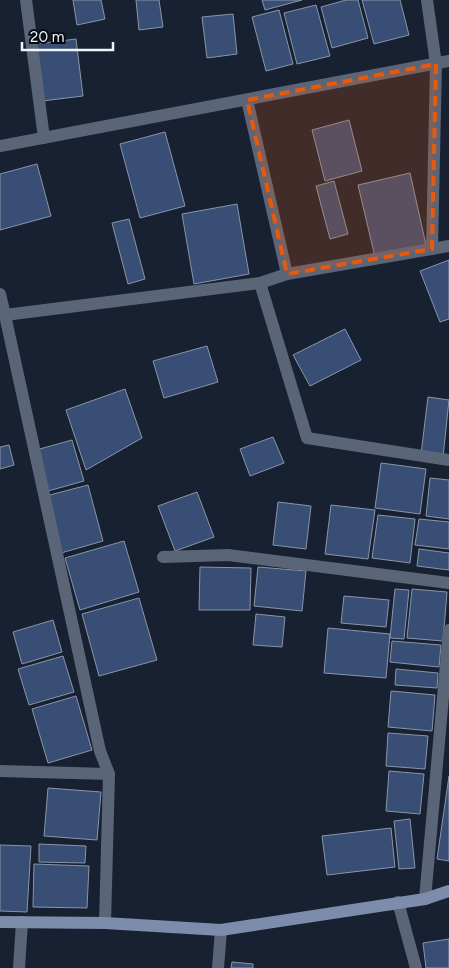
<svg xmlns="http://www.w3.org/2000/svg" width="449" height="968" font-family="Figtree,sans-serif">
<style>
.building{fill:#394e75;stroke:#8995a9}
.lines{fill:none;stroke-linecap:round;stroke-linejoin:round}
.street{stroke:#5b6578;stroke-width:12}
.secondary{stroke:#7c8caa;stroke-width:12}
.marked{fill:#e8590c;fill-opacity:0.2;stroke:#e8590c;stroke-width:4;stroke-dasharray:10 6;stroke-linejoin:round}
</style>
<rect width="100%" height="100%" fill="#182131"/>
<g class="building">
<path d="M 73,0 L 101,0 L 105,19 L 77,25 Z"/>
<path d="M 136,0 L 159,0 L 163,27 L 139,30 Z"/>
<path d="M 262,0 L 302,0 L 265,10 Z"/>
<path d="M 346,0 L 358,0 L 368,38 L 332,48 L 321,7 Z"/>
<path d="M 362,0 L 400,0 L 409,35 L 374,44 Z"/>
<path d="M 316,5 L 330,56 L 297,64 L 284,13 Z"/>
<path d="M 279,10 L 293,64 L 266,71 L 252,17 Z"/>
<path d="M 233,14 L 237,54 L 207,58 L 202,17 Z"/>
<path d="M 76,39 L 83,96 L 42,101 L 36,44 Z"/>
<path d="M 349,120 L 362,171 L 325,181 L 312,130 Z"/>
<path d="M 165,132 L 185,206 L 140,218 L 120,144 Z"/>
<path d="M 37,164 L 51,216 L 0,230 L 0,174 Z"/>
<path d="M 410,173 L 426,245 L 375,257 L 358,185 Z"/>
<path d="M 334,181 L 348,234 L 330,239 L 316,186 Z"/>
<path d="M 237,204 L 249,274 L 194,284 L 182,214 Z"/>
<path d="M 129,219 L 145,279 L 128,284 L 112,223 Z"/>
<path d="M 449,260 L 449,319 L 440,322 L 420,271 Z"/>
<path d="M 345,329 L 361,360 L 310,386 L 293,355 Z"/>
<path d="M 207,346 L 218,382 L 164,398 L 153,361 Z"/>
<path d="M 125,389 L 142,438 L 86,470 L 66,410 Z"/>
<path d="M 428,397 L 449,400 L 443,457 L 421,454 Z"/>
<path d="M 273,437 L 284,463 L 250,476 L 240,449 Z"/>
<path d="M 72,440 L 84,481 L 48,491 L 36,450 Z"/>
<path d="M 9,445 L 14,465 L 0,469 L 0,447 Z"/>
<path d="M 381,463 L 426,469 L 420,514 L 375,508 Z"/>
<path d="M 430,478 L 449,480 L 449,519 L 426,516 Z"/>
<path d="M 88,485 L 103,541 L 61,553 L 46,496 Z"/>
<path d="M 197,492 L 214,537 L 175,551 L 158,506 Z"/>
<path d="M 278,502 L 311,506 L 306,549 L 273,545 Z"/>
<path d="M 331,505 L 375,510 L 368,559 L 325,554 Z"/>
<path d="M 378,515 L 415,519 L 410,563 L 372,558 Z"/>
<path d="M 419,519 L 449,522 L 449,549 L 415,545 Z"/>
<path d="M 124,541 L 139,592 L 80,610 L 65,558 Z"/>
<path d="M 419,549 L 449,553 L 449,570 L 417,566 Z"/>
<path d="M 200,567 L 251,568 L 250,610 L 199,610 Z"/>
<path d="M 258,567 L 306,571 L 302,611 L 254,606 Z"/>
<path d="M 395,589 L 409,590 L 404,639 L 390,638 Z"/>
<path d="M 412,589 L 447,592 L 443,641 L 407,638 Z"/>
<path d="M 344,596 L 389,600 L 386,627 L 341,623 Z"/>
<path d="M 139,598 L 157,660 L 99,676 L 82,614 Z"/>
<path d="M 256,614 L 285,617 L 282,647 L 253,645 Z"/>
<path d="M 53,620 L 62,652 L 22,664 L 13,632 Z"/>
<path d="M 328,628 L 390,634 L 386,678 L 324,673 Z"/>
<path d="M 392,641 L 441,645 L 439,667 L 390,662 Z"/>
<path d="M 63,656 L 74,692 L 29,705 L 18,669 Z"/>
<path d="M 396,669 L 438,673 L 437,688 L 395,685 Z"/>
<path d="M 391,691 L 435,695 L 432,731 L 388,727 Z"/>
<path d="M 76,696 L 92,750 L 48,763 L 32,709 Z"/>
<path d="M 388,733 L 428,736 L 425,769 L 386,766 Z"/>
<path d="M 389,771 L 424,774 L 420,814 L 386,811 Z"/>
<path d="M 449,776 L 449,861 L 437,859 Z"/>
<path d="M 48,788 L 101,792 L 97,840 L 44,836 Z"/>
<path d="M 410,819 L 415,868 L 399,869 L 394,821 Z"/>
<path d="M 391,828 L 395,867 L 327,875 L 322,836 Z"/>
<path d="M 39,844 L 86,846 L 85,863 L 39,862 Z"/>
<path d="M 0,845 L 31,846 L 27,912 L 0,911 Z"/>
<path d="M 34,864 L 89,866 L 87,908 L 33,907 Z"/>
<path d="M 449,939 L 449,968 L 426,968 L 423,943 Z"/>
<path d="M 232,962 L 253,964 L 253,968 L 231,968 Z"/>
</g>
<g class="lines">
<g class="street">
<path d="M 26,0 L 44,138"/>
<path d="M 427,0 L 436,64 L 432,249"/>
<path d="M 247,100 L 287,274"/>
<path d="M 0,146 L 449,61"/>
<path d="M 260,283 L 307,438 L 449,460"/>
<path d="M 0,294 L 5,315"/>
<path d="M 163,557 L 228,555 L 449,583"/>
<path d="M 0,771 L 109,774"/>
<path d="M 425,899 L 449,630"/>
<path d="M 398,902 L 416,968"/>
<path d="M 105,923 L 109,774 L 100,751 L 5,315 L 260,283 L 287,274 L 449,246"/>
<path d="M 19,968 L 22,922"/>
<path d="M 218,968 L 221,930"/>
</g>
<path class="secondary" d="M 0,922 L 105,923 L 221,930 L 425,899 L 449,891"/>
</g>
<path class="marked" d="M 436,64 L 432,249 L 287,274 L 247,100 Z"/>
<path d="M22 42v8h91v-8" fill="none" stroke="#f0f5fe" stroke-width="2.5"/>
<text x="30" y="42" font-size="15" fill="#f0f5fe" stroke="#070b12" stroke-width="4" paint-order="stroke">20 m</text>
</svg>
